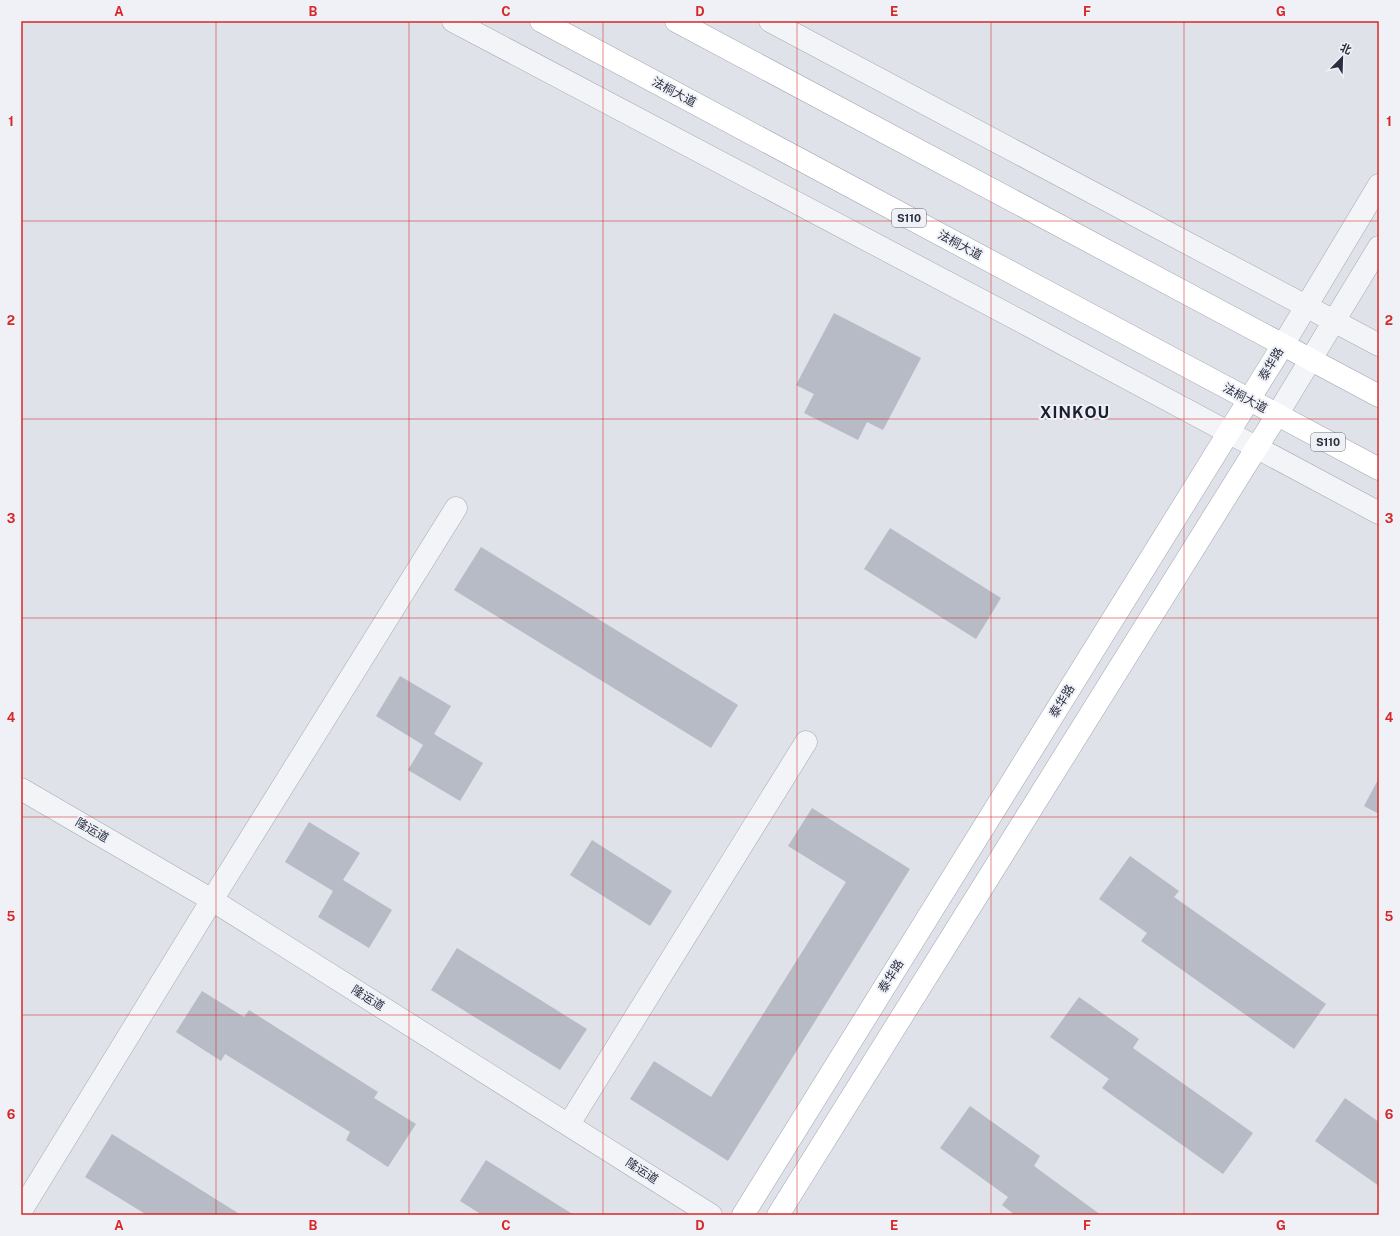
<svg xmlns="http://www.w3.org/2000/svg" width="1400" height="1236" font-family="'Public Sans','Noto Sans SC',sans-serif">
<style>
.building{fill:#b7bbc5}
.lines{fill:none;stroke-linecap:round;stroke-linejoin:round}
.minor-casing{stroke:#a5a9b3;stroke-width:23}
.major-casing{stroke:#9fa5b4;stroke-width:23}
.minor{stroke:#f2f4f7;stroke-width:22}
.major{stroke:#fff;stroke-width:22}
.grid{fill:none;stroke:#d62828;stroke-width:1;stroke-opacity:0.55}
.labels{text-anchor:middle;stroke-width:4;stroke-linejoin:round;paint-order:stroke}
.shield{fill:#eff1f6;stroke:#646977;stroke-width:1}
.shield-label{font-size:11px;font-weight:bold;fill:#292f40}
.street-label{font-size:12px;fill:#292f40;stroke:#eff1f6}
.district-label{font-size:16px;font-weight:bold;letter-spacing:1px;fill:#1b2030;stroke:#eff1f6}
.neatline{fill:none;stroke:#d62828;stroke-width:1.5}
.grid-label{font-size:13px;text-anchor:middle;font-weight:bold;fill:#d62828}
</style>
<rect width="100%" height="100%" fill="#e0e2e9"/>
<g class="building">
<path d="M 834,313 L 921,358 L 883,430 L 867,422 L 858,440 L 804,413 L 814,394 L 796,385 Z"/>
<path d="M 890,528 L 1001,598 L 976,639 L 864,569 Z"/>
<path d="M 481,547 L 738,705 L 711,748 L 454,590 Z"/>
<path d="M 400,676 L 451,706 L 434,734 L 483,763 L 460,801 L 408,770 L 423,745 L 376,716 Z"/>
<path d="M 1379,778 L 1379,814 L 1364,806 Z"/>
<path d="M 812,808 L 910,869 L 728,1161 L 630,1099 L 654,1061 L 711,1097 L 846,882 L 788,846 Z"/>
<path d="M 309,822 L 360,853 L 343,880 L 392,910 L 369,948 L 318,917 L 333,891 L 285,862 Z"/>
<path d="M 592,840 L 672,891 L 650,926 L 570,875 Z"/>
<path d="M 1130,856 L 1179,891 L 1174,897 L 1326,1004 L 1294,1049 L 1141,941 L 1147,933 L 1099,899 Z"/>
<path d="M 457,948 L 587,1029 L 560,1070 L 431,990 Z"/>
<path d="M 202,991 L 244,1017 L 249,1010 L 378,1092 L 374,1098 L 416,1124 L 388,1167 L 346,1140 L 350,1132 L 225,1054 L 221,1061 L 176,1032 Z"/>
<path d="M 1079,997 L 1139,1039 L 1133,1048 L 1253,1133 L 1223,1174 L 1102,1088 L 1109,1079 L 1050,1037 Z"/>
<path d="M 1345,1098 L 1379,1122 L 1379,1186 L 1315,1141 Z"/>
<path d="M 970,1106 L 1040,1156 L 1034,1166 L 1101,1215 L 1015,1215 L 1002,1205 L 1008,1197 L 940,1148 Z"/>
<path d="M 112,1134 L 241,1215 L 147,1215 L 85,1177 Z"/>
<path d="M 486,1160 L 574,1215 L 482,1215 L 460,1201 Z"/>
</g>
<g class="lines">
<defs>
<g id="minor">
<path d="M 453,21 L 1026,324 L 1379,513"/>
<path d="M 770,21 L 1379,345"/>
<path d="M 1283,345 L 1379,185"/>
<path d="M 1277,415 L 1379,247"/>
<path d="M 21,789 L 212,900 L 711,1215"/>
<path d="M 569,1124 L 806,742"/>
<path d="M 21,1211 L 212,900 L 456,508"/>
</g>
<g id="major">
<path d="M 541,21 L 1379,469"/>
<path d="M 676,21 L 1379,396"/>
<path d="M 743,1215 L 1283,345"/>
<path d="M 778,1215 L 1277,415"/>
</g>
</defs>
<use href="#minor" class="minor-casing"/>
<use href="#major" class="major-casing"/>
<use href="#minor" class="minor"/>
<use href="#major" class="major"/>
</g>
<path class="grid" d="M 216,21 L 216,1215M 409,21 L 409,1215M 603,21 L 603,1215M 797,21 L 797,1215M 991,21 L 991,1215M 1184,21 L 1184,1215M 21,221 L 1379,221M 21,419 L 1379,419M 21,618 L 1379,618M 21,817 L 1379,817M 21,1015 L 1379,1015"/>
<g class="labels">
<g class="shield">
<rect x="892" y="209" width="34" height="18" rx="3"/>
<rect x="1311" y="433" width="34" height="18" rx="3"/>
</g>
<g class="shield-label">
<text x="909" y="222">S110</text>
<text x="1328" y="446">S110</text>
</g>
<g class="street-label">
<text transform="translate(674 92) rotate(28)" y="4">法桐大道</text>
<text transform="translate(960 245) rotate(28)" y="4">法桐大道</text>
<text transform="translate(1271 364) rotate(-59)" y="4">泰华路</text>
<text transform="translate(1245 398) rotate(28)" y="4">法桐大道</text>
<text transform="translate(1062 701) rotate(-58)" y="4">泰华路</text>
<text transform="translate(92 830) rotate(30)" y="4">隆运道</text>
<text transform="translate(891 976) rotate(-58)" y="4">泰华路</text>
<text transform="translate(368 998) rotate(32)" y="4">隆运道</text>
<text transform="translate(642 1171) rotate(33)" y="4">隆运道</text>
</g>
<g class="district-label">
<text x="1075" y="418">XINKOU</text>
</g>
</g>
<rect width="1400" height="1236" fill="none" stroke="#eff1f6" stroke-width="44"/>
<g transform="translate(1342 58) rotate(23)" stroke="#eff1f6" stroke-width="3" paint-order="stroke">
<path d="M0-3L7 15L0 10L-7 15Z" fill="#292f40"/>
<text y="-6" font-size="11" font-weight="bold" text-anchor="middle" fill="#292f40">北</text>
</g>
<rect x="22" y="22" width="1356" height="1192" class="neatline"/>
<g class="grid-label">
<text x="119" y="16">A</text>
<text x="313" y="16">B</text>
<text x="506" y="16">C</text>
<text x="700" y="16">D</text>
<text x="894" y="16">E</text>
<text x="1087" y="16">F</text>
<text x="1281" y="16">G</text>
<text x="11" y="126">1</text>
<text x="1389" y="126">1</text>
<text x="11" y="325">2</text>
<text x="1389" y="325">2</text>
<text x="11" y="523">3</text>
<text x="1389" y="523">3</text>
<text x="11" y="722">4</text>
<text x="1389" y="722">4</text>
<text x="11" y="921">5</text>
<text x="1389" y="921">5</text>
<text x="11" y="1119">6</text>
<text x="1389" y="1119">6</text>
<text x="119" y="1230">A</text>
<text x="313" y="1230">B</text>
<text x="506" y="1230">C</text>
<text x="700" y="1230">D</text>
<text x="894" y="1230">E</text>
<text x="1087" y="1230">F</text>
<text x="1281" y="1230">G</text>
</g>
</svg>
